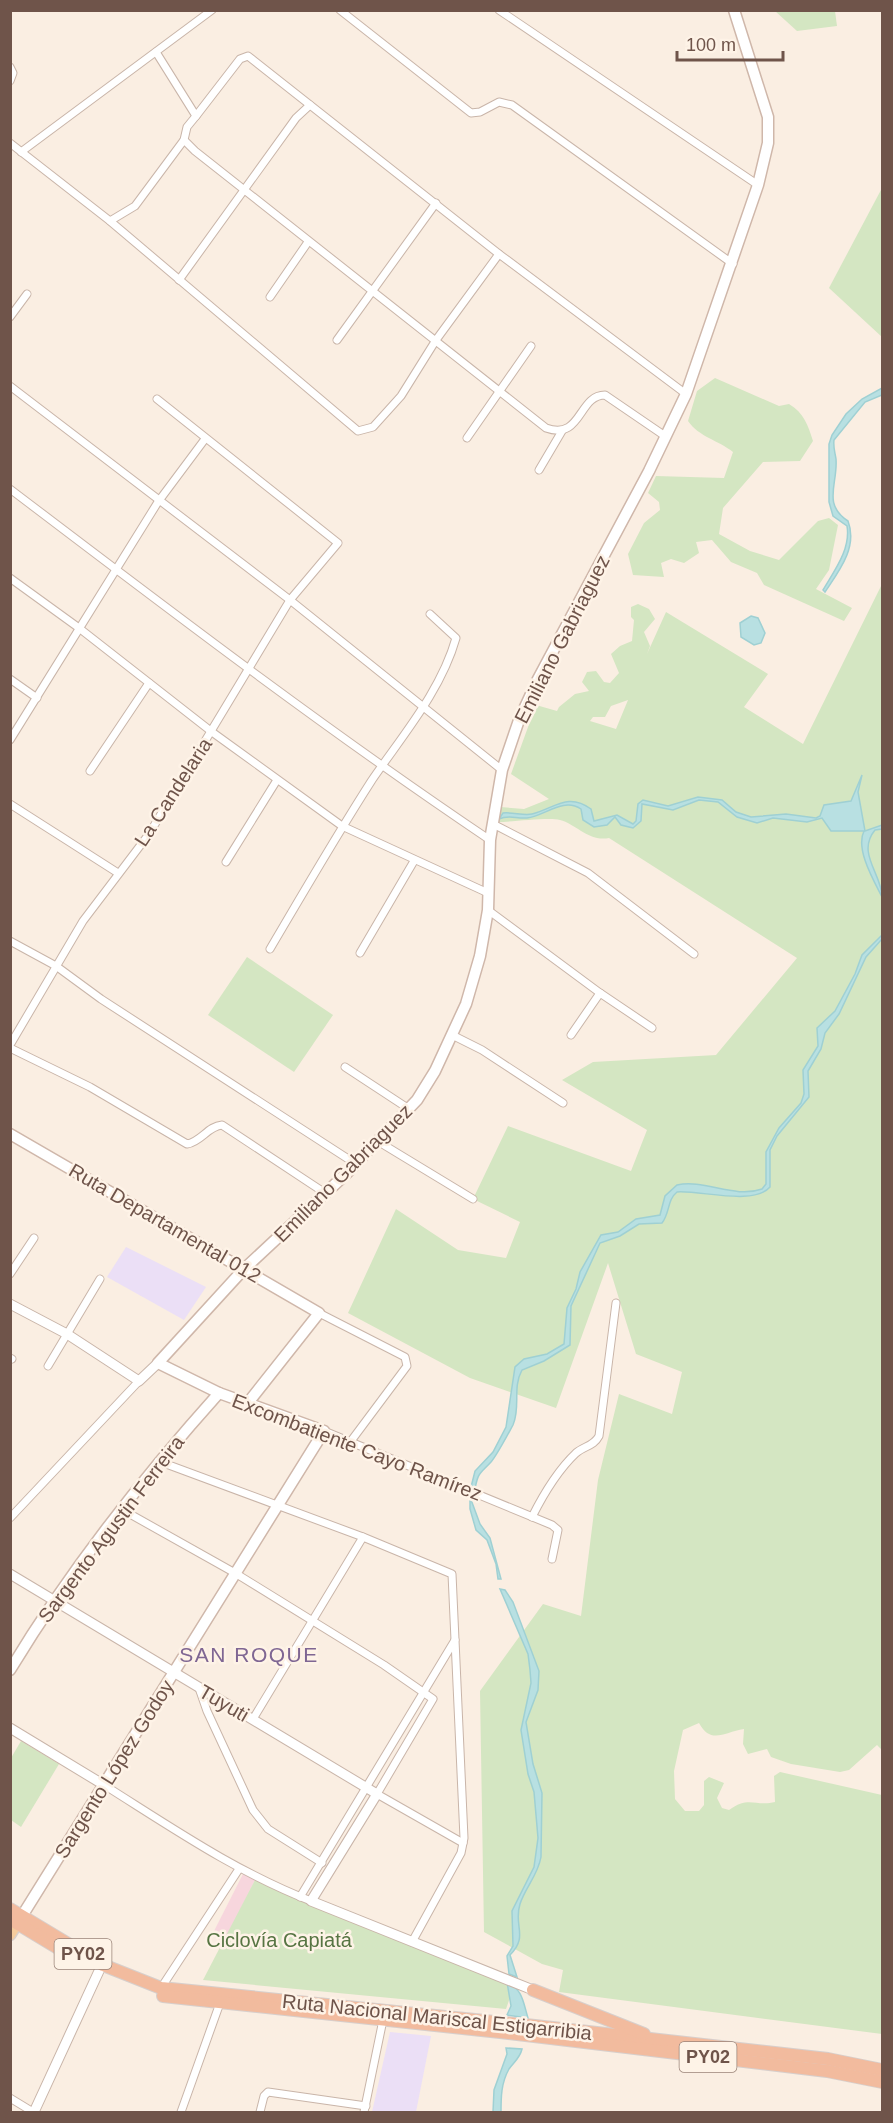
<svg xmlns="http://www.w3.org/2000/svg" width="893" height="2123" font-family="Arial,sans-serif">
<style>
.education{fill:#ebdff6}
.medical{fill:#f7d6dd}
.green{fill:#d4e6c2;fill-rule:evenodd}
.water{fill:#b8e0e2;stroke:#9fd0d3;stroke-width:1.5}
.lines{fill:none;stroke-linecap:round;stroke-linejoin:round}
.minor-casing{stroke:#c9b5a9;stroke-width:9}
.tertiary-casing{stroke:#c9b5a9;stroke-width:11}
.secondary-casing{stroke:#cfb7aa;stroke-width:13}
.primary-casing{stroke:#d7cfcc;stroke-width:13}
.trunk-casing{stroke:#d7cfcc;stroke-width:14}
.minor{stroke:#fff;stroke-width:7}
.tertiary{stroke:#fff;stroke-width:9}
.secondary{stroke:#fff;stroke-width:10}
.primary{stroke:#f5cc9e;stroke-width:10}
.trunk{stroke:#f2bb9e;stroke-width:12}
.labels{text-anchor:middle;stroke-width:5;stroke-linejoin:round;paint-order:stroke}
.shield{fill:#fef3e7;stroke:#9a8479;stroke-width:1.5}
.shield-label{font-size:18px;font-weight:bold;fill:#6f544a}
.street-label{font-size:20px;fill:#6f544a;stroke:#fef3e7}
.park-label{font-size:20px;fill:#577543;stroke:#fef3e7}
.neighbourhood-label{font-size:21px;letter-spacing:1.5px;fill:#7f6693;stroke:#fef3e7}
</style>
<rect width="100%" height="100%" fill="#faeee2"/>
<g class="education">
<path d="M 126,1247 L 206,1287 L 184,1320 L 107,1277 Z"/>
<path d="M 390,2032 L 431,2036 L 416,2112 L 372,2112 Z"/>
</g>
<path class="medical" d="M 243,1874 L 255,1880 L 224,1943 L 212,1935 Z"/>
<g class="green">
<path d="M 775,11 L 835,11 L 837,26 L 797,31 Z"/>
<path d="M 882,188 L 882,337 L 829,288 Z"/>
<path d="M 715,378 L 779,406 L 789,404 C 804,413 808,425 813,441 L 800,461 L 763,462 L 723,508 L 719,534 L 750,551 L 779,560 L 818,521 L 829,518 L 838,525 L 829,570 L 816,589 L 852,608 L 844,621 L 764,585 L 757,573 L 731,562 L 712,540 L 696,542 L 699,553 L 684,563 L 671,559 L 661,563 L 664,577 L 633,575 L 628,554 L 644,523 L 660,510 L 659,502 L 648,493 L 656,476 L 724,478 L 733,452 C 718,440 699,437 688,421 L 697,391 Z"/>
<path d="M 882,584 L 882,1750 L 877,1745 L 849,1770 L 840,1772 L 791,1764 L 771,1757 L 767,1749 L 748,1754 L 743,1744 L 744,1729 C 724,1732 711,1745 699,1723 L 683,1730 L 674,1771 L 675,1799 L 685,1811 L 699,1811 L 704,1805 L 704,1781 L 709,1777 L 724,1783 L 717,1798 L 722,1808 L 729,1810 C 749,1795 756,1807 775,1802 L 774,1776 L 780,1772 L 882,1795 L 882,2034 L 559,1992 L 563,1970 L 542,1964 L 484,1932 L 480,1691 L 543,1604 L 581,1616 L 598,1480 L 619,1394 L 672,1414 L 682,1372 L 636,1354 L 608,1263 L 556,1408 L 470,1378 L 348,1313 L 396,1209 L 458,1250 L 506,1258 L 520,1222 L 473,1199 L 508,1126 L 631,1171 L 647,1130 L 562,1080 L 593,1062 L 716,1055 L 797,958 L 609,838 C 589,842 576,824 560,820 C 549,817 512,822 498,822 L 500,807 L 524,809 L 549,799 L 511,774 L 536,705 L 557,711 L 559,707 L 575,694 L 589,691 L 582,682 L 587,672 L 596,671 L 604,682 L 610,683 L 619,673 L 611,654 L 620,646 L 632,641 L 634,620 L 631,617 L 631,607 L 638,604 L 649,609 L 655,619 L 644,632 L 650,646 L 647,654 L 666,612 L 768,674 L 744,707 L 803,744 ZM 628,700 L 616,729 L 590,721 L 593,717 L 605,717 L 611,706 Z"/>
<path d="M 247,957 L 333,1015 L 294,1072 L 208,1015 Z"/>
<path d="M 21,1741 L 59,1764 L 21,1827 L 11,1820 L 11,1758 Z"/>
<path d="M 255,1880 L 514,1986 L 506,2009 L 203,1980 Z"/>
</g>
<g class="water">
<path d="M 882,388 L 882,395 L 865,402 L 834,440 C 833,447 835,452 836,459 C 838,484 822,504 848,521 C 858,547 839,571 825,592 L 823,590 C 834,571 851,549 847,526 L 833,516 L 829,502 L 829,444 L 832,435 L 846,414 L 862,399 Z"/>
<path d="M 751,616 L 758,618 L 765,633 L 761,643 L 754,645 L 741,637 L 740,623 Z"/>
<path d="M 862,775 L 858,792 L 865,831 L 882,825 L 882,829 L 875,830 C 856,853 882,874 882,897 C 874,881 855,849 864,831 L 831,831 L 822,818 L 807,822 L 773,818 L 757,823 L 737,817 L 718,802 L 699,800 L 673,810 L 642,804 L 641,821 L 633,828 L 621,825 L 615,817 L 607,825 L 594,827 L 583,820 L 581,809 C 563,797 545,816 527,818 C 516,819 509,814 499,819 L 503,813 C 513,812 524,816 532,814 C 555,808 568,792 591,809 L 594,821 L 617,815 L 633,824 L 636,821 L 638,804 L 643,800 L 668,806 L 698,797 L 722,800 L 736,812 L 751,817 L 786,814 L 816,818 L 820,816 L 824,805 L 851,801 Z"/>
<path d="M 882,935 L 882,939 L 866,957 L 839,1014 L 825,1033 L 821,1049 L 808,1071 L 809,1097 L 777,1136 L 770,1150 L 770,1187 C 754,1206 700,1190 677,1192 C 667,1200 670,1213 662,1223 L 639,1224 L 620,1236 L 600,1243 L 571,1306 L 570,1345 L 544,1361 L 522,1370 C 512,1388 521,1407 513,1425 C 508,1434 497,1455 491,1462 C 480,1474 478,1472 475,1489 L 471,1487 L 475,1471 L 493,1452 L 506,1427 L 515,1367 L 524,1359 L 547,1354 L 564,1344 L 567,1308 L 576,1289 L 580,1272 L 601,1235 L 618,1232 L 636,1219 L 660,1215 L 665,1196 L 677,1185 C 705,1179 734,1199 762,1189 L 766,1184 L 766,1152 L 779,1128 L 801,1103 L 804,1094 L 803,1070 L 818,1046 L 817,1028 L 835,1011 L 855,974 L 862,955 Z"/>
<path d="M 470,1497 L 480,1524 L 490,1538 L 501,1579 L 498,1579 L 496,1564 L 487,1540 L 476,1530 L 470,1509 Z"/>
<path d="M 500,1589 L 505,1590 L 513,1602 L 539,1671 L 538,1690 L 526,1722 L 533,1764 L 542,1793 L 541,1857 C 538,1875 525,1888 520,1904 C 513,1926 529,1936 510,1955 L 517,1977 L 509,1974 L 507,1956 L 513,1946 L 512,1911 L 534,1867 L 538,1838 L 534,1792 L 528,1774 L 521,1730 L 531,1683 L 530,1670 L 528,1654 Z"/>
<path d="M 507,1982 C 523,1990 523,2002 528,2018 L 507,2015 L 511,2006 Z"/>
<path d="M 506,2048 L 522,2049 C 520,2058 514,2062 509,2069 C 501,2083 501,2098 501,2112 L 493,2112 L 494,2090 L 507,2054 Z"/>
</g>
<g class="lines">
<defs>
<g id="minor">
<path d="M 340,10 L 471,113 L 480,112 L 499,102 L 512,105 L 733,264"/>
<path d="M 499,10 L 758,185"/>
<path d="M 156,52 L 196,116 L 187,127 L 184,140 L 195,151 L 546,428 C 582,441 578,395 605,395 L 665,436"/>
<path d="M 10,67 L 13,73 L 10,81"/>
<path d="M 196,116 L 240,59 L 248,56 L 499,254 L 686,394"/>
<path d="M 10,143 L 110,221 L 135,206 L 184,140"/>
<path d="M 21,152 L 212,10"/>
<path d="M 110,221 L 358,431 L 373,427 L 401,396 L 436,340 L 499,254"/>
<path d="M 179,280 L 296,118 L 310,105"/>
<path d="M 270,297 L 308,242"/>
<path d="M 10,317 L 27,294"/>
<path d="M 337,340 L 436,203"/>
<path d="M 10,386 L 290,600 L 502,770"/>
<path d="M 467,438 L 531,346"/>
<path d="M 539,470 L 562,431"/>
<path d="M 10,489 C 168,609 325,729 490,840"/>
<path d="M 10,578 L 79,628 L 212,732 L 342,826 L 488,893"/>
<path d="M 10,679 L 37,698"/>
<path d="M 10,740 L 158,502 L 205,439"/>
<path d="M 90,771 L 149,683"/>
<path d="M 10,804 L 118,873"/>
<path d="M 493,824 L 588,873 L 694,954"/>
<path d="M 226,862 L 277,780"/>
<path d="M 488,910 L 600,993 L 652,1028"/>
<path d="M 10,941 L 56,966 L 101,999 L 356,1164"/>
<path d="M 270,949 C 303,893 336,836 372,780 C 402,736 441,691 456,638 L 430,614"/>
<path d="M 360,953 L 414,861"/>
<path d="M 452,1035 L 482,1050 L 563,1103"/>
<path d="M 571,1035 L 600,993"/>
<path d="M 10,1045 L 83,921 L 149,834 L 290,600 L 338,543 L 157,399"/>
<path d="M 10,1048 L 90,1087 L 187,1144 C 201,1142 208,1126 222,1125 L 325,1193"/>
<path d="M 345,1067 L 409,1109"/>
<path d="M 379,1142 L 473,1199"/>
<path d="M 10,1274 L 34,1238"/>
<path d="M 319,1313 L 405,1357 L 407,1366 L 351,1441"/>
<path d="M 10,1358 L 12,1359"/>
<path d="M 48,1366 L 100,1279"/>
<path d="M 324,1431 L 552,1525 L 558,1530 L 552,1559"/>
<path d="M 158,1461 L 363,1537 L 452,1574 L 464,1838 L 461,1853 L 412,1942"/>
<path d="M 121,1509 L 235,1573 L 384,1665 L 433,1699 L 377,1794 L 463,1843"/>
<path d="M 532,1517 C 544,1493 557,1471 576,1453 C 584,1446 594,1446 599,1436 L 616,1303"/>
<path d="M 10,1518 L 139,1381"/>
<path d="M 199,1688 L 207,1711 L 253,1810 L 268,1829 L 322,1863"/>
<path d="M 253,1719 L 363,1537"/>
<path d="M 104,1785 C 171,1827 236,1872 311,1901"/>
<path d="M 300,1897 L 455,1640"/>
<path d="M 161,1988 L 239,1869"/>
<path d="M 10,2098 L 33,2112"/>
<path d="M 181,2112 L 220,2003"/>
<path d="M 260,2112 L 264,2096 L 268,2092 L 366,2106"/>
<path d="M 364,2112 L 383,2020"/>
</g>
<g id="tertiary">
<path d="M 10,1304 L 67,1334 L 139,1381 L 158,1363"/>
<path d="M 10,1574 L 377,1794 L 311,1901 L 533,1990"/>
<path d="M 10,1728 L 104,1785"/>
<path d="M 34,2112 L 99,1971"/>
</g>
<g id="secondary">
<path d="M 10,1134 L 319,1313 L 247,1404"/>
<path d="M 10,1670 C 71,1569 141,1480 219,1393"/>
<path d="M 22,1916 L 324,1431 L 219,1393 L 158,1363 L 243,1270 L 346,1174 L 417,1100 L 435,1071 L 466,1004 L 480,956 L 488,910 L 490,840 L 502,770 L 519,720 L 538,679 L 649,471 L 686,394 L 758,185 L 768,143 L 768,117 L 734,10"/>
</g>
<path id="primary" d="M 10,1935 L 22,1916"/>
<g id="trunk">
<path d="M 10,1909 L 103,1965 L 161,1988 L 535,2026 L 828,2059 L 882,2070"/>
<path d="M 10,1919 L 58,1948"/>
<path d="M 533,1990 L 644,2034"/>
<path d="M 163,1996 L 500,2032 L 827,2071 L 882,2082"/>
</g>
</defs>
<use href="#minor" class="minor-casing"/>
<use href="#tertiary" class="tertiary-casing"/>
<use href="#secondary" class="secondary-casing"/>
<use href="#primary" class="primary-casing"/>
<use href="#trunk" class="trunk-casing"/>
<use href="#minor" class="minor"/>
<use href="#tertiary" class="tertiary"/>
<use href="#secondary" class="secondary"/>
<use href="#primary" class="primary"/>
<use href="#trunk" class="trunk"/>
</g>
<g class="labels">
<g class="shield">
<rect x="54.5" y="1939" width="57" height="30" rx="4.5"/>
<rect x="679.5" y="2042" width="57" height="30" rx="4.5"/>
</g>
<g class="shield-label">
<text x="83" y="1960">PY02</text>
<text x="708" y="2063">PY02</text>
</g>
<g class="street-label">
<text transform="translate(562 639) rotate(-63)" y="7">Emiliano Gabriaguez</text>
<text transform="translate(173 792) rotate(-57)" y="7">La Candelaria</text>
<text transform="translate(343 1173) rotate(-45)" y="7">Emiliano Gabriaguez</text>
<text transform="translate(165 1223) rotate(30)" y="7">Ruta Departamental 012</text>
<text transform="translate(357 1447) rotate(21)" y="7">Excombatiente Cayo Ramírez</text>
<text transform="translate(111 1529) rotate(-53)" y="7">Sargento Agustin Ferreira</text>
<text transform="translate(224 1703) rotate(30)" y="7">Tuyuti</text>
<text transform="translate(114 1769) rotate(-58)" y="7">Sargento López Godoy</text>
<text transform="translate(437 2017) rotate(6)" y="7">Ruta Nacional Mariscal Estigarribia</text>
</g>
<g class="park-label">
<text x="279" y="1947">Ciclovía Capiatá</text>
</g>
<g class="neighbourhood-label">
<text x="249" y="1662">SAN ROQUE</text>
</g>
</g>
<rect width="893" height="2123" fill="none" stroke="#6f544a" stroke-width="24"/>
<path d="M677 51v9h106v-9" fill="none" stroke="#6f544a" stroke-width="3"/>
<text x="686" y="51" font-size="18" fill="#6f544a" stroke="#fef3e7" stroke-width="4.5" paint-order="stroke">100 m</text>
</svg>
